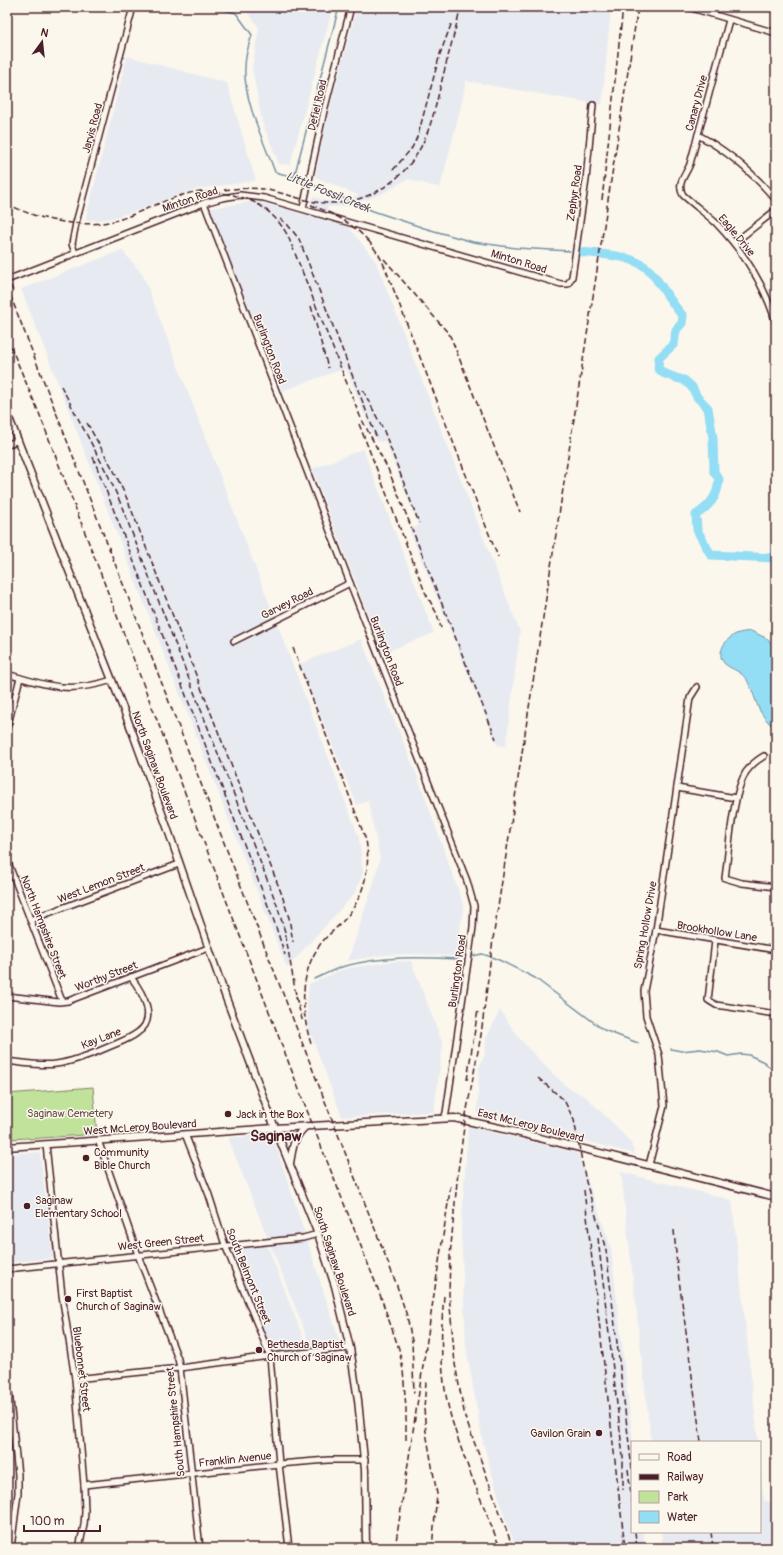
<svg xmlns="http://www.w3.org/2000/svg" width="783" height="1555" font-family="Pangolin,sans-serif">
<style>
.built{fill:#e7ebf1}
.green{fill:#c0e29b;stroke:#858063}
.water{fill:#93ddf5;stroke:#7691a4}
.lines{fill:none;stroke-linecap:round;stroke-linejoin:round}
.stream{stroke:#7691a4;stroke-width:1.5}
.river{stroke:#93ddf5;stroke-width:9}
.minor-casing{stroke:#4a1f2b;stroke-width:8}
.major-casing{stroke:#4a1f2b;stroke-width:9}
.minor{stroke:#fbf7ec;stroke-width:5}
.major{stroke:#fbf7ec;stroke-width:6}
.rail{stroke:#4a1f2b;stroke-width:1.5;stroke-dasharray:6 3;stroke-linecap:butt}
.poi-dot{fill:#4a1f2b;stroke:#fbf7ec;stroke-width:1.5}
.labels{text-anchor:middle;stroke-width:3;stroke-linejoin:round;paint-order:stroke}
.street-label{font-size:11px;fill:#4a1f2b;stroke:#fbf7ec}
.park-label{font-size:11px;fill:#685047;stroke:#fbf7ec}
.poi-label{font-size:11px;fill:#4a1f2b;stroke:#fbf7ec;text-anchor:start}
.water-label{font-size:12px;font-style:italic;fill:#5c4e5e;stroke:#fbf7ec}
.district-label{font-size:15px;font-weight:bold;fill:#4a1f2b;stroke:#fbf7ec}
</style>
<rect width="100%" height="100%" fill="#fbf7ec"/>
<filter id="ink" filterUnits="userSpaceOnUse"><feTurbulence type="fractalNoise" baseFrequency=".025" numOctaves="2"/><feDisplacementMap in="SourceGraphic" scale="8" xChannelSelector="R" yChannelSelector="G"/><feConvolveMatrix kernelMatrix="1 2 1 2 8 2 1 2 1" color-interpolation-filters="sRGB"/></filter>
<g filter="url(#ink)">
<g class="built">
<path d="M 235,7 L 333,7 L 290,165 L 279,164 L 262,122 L 252,68 L 259,28 L 247,11 Z"/>
<path d="M 357,7 L 611,7 L 602,105 L 466,81 L 461,107 L 440,188 L 408,179 L 382,194 L 347,206 L 328,207 L 327,212 L 309,207 L 313,196 L 326,201 L 351,198 L 358,195 L 315,177 L 328,114 Z"/>
<path d="M 127,56 L 227,83 L 256,181 L 197,189 L 175,196 L 133,212 L 108,219 L 85,221 Z"/>
<path d="M 257,201 L 349,227 L 376,262 L 520,632 L 506,746 L 497,745 L 409,529 L 419,526 L 385,441 L 378,442 L 371,432 L 346,368 L 282,391 L 210,208 Z"/>
<path d="M 122,250 L 143,275 L 359,837 L 363,873 L 355,893 L 287,968 L 21,289 Z"/>
<path d="M 363,449 L 434,633 L 383,653 L 312,469 Z"/>
<path d="M 361,639 L 419,780 L 464,906 L 455,956 L 413,954 L 384,955 L 348,961 L 374,882 L 380,858 L 368,801 L 357,805 L 299,664 Z"/>
<path d="M 411,961 L 443,1044 L 434,1112 L 342,1117 L 308,1027 L 307,1004 L 309,984 L 339,971 L 349,968 L 387,962 Z"/>
<path d="M 500,1010 L 519,1038 L 549,1070 L 566,1086 L 586,1097 L 616,1126 L 631,1143 L 635,1154 L 477,1113 L 479,1067 L 485,1054 L 486,1039 Z"/>
<path d="M 468,1126 L 578,1153 L 611,1247 L 633,1442 L 632,1442 L 632,1532 L 643,1532 L 645,1548 L 516,1548 L 503,1512 L 483,1443 L 466,1347 L 461,1231 Z"/>
<path d="M 272,1134 L 308,1243 L 341,1346 L 312,1350 L 228,1138 Z"/>
<path d="M 40,1152 L 53,1258 L 7,1263 L 7,1154 Z"/>
<path d="M 621,1172 L 732,1200 L 758,1442 L 651,1442 Z"/>
<path d="M 267,1244 L 308,1350 L 272,1352 L 229,1249 Z"/>
<path d="M 760,1465 L 764,1500 L 776,1504 L 776,1548 L 663,1548 L 661,1532 L 760,1532 Z"/>
</g>
<path class="green" d="M 93,1087 L 97,1134 L 29,1139 L 29,1138 L 7,1139 L 7,1094 Z"/>
<path class="water" d="M 751,631 L 766,638 L 776,648 L 776,730 C 770,724 764,718 760,711 C 755,701 753,690 747,680 C 740,670 732,670 725,664 C 715,654 725,639 736,634 C 740,632 746,632 751,631 Z"/>
<g class="lines">
<g class="stream">
<path d="M 213,7 L 236,13 L 252,35 C 248,46 245,57 245,68 C 243,99 264,142 275,172 L 294,177 L 307,183"/>
<path d="M 294,177 L 339,7"/>
<path d="M 311,184 L 373,211 L 424,228 L 473,242 L 516,248 L 570,251"/>
<path d="M 473,956 L 482,954 L 495,958 L 535,978 L 604,1030 L 638,1043"/>
<path d="M 314,979 C 324,975 334,969 345,966 C 384,956 418,957 458,959"/>
<path d="M 671,1049 L 681,1051 L 700,1049 L 718,1052 L 728,1056 L 741,1054 L 749,1055 L 764,1062 L 776,1073"/>
</g>
<path class="river" d="M 581,252 C 602,255 634,254 650,271 C 662,285 670,302 683,316 L 682,323 L 676,330 L 674,344 L 659,358 L 658,368 L 663,373 L 676,378 L 684,380 L 692,387 L 697,397 L 708,408 L 713,438 L 714,472 L 719,479 C 718,497 710,505 696,515 L 697,530 L 711,555 L 776,558"/>
<defs>
<g id="minor">
<path d="M 688,7 L 776,33"/>
<path d="M 729,20 L 690,164 C 686,175 676,183 683,195 C 694,205 705,213 716,223 C 743,251 765,286 776,323"/>
<path d="M 698,135 C 728,151 754,174 776,200"/>
<path d="M 204,203 L 350,583 L 467,881 L 474,906 L 473,927 L 446,1113 L 444,1118"/>
<path d="M 303,208 L 324,111 L 351,7"/>
<path d="M 734,243 L 776,210"/>
<path d="M 75,253 L 72,244 L 76,223 L 133,7"/>
<path d="M 7,280 L 204,203 L 222,198 L 240,195 L 264,198 L 561,284 L 568,284 L 572,277 L 586,180 L 593,105"/>
<path d="M 7,445 L 18,440"/>
<path d="M 234,641 L 350,583"/>
<path d="M 7,674 C 48,686 69,694 112,680"/>
<path d="M 7,728 L 20,678"/>
<path d="M 764,756 C 757,760 751,765 746,772 C 732,795 729,850 725,878 L 742,883 L 776,887"/>
<path d="M 677,788 L 736,798"/>
<path d="M 7,860 L 62,1001"/>
<path d="M 30,920 L 179,864"/>
<path d="M 656,930 L 776,950"/>
<path d="M 715,941 L 708,1000 L 716,1005 L 776,1014"/>
<path d="M 7,996 L 59,1002 L 68,1001 L 208,948"/>
<path d="M 7,1061 C 23,1063 40,1066 56,1064 C 71,1062 92,1054 106,1048 C 117,1043 128,1040 137,1033 C 159,1019 142,992 131,977"/>
<path d="M 185,1134 L 209,1195 L 225,1245 L 270,1356 L 279,1464 L 289,1548"/>
<path d="M 98,1140 L 138,1255 L 178,1359 L 180,1368 L 200,1548"/>
<path d="M 46,1145 L 62,1295 L 75,1379 L 84,1485 L 85,1512 L 84,1525 L 79,1548"/>
<path d="M 649,1165 L 664,1106 L 659,1055 L 646,1016 L 644,991 L 656,930 L 690,698 L 697,687"/>
<path d="M 7,1269 L 303,1238 L 318,1234"/>
<path d="M 7,1373 L 18,1475 L 18,1493 L 11,1548"/>
<path d="M 75,1379 L 180,1368 L 270,1356 L 350,1348"/>
<path d="M 84,1485 L 279,1464 L 328,1460 L 365,1460"/>
</g>
<g id="major">
<path d="M 7,413 L 132,731 L 167,827 L 226,998 L 275,1128 L 318,1234 L 335,1286 L 350,1348 L 358,1400 L 365,1470 L 366,1548"/>
<path d="M 7,1147 L 275,1128 L 454,1118 L 504,1129 L 776,1197"/>
<path d="M 290,1163 C 293,1147 293,1138 305,1127"/>
</g>
</defs>
<use href="#minor" class="minor-casing"/>
<use href="#major" class="major-casing"/>
<use href="#minor" class="minor"/>
<use href="#major" class="major"/>
<g class="rail">
<path d="M 393,170 L 412,148 L 418,135 L 440,54 L 452,22"/>
<path d="M 224,190 C 240,188 256,187 272,191 C 292,195 311,204 331,203 C 372,203 410,176 425,138 C 433,120 437,100 442,80 C 448,56 455,31 461,7"/>
<path d="M 197,192 C 237,192 267,199 288,236 L 360,416 L 388,469 L 496,739"/>
<path d="M 602,200 L 623,7"/>
<path d="M 7,203 C 36,221 88,230 121,219 C 147,210 174,194 202,191"/>
<path d="M 311,205 C 335,214 354,224 371,244"/>
<path d="M 280,219 L 287,224 L 299,239 L 376,436"/>
<path d="M 368,240 L 379,255 L 384,265 L 498,557"/>
<path d="M 384,259 L 449,334 L 452,340 L 520,512"/>
<path d="M 7,277 L 13,291"/>
<path d="M 7,287 L 396,1283 L 407,1316 L 412,1341 L 414,1393"/>
<path d="M 311,306 L 328,368"/>
<path d="M 7,338 L 39,413 L 313,1126 L 378,1289 L 399,1349 L 403,1370 L 406,1408 L 406,1441"/>
<path d="M 61,386 L 109,477 L 120,502 L 277,905 L 285,932 L 297,1001"/>
<path d="M 363,390 L 384,431 L 419,523"/>
<path d="M 87,423 L 114,471 L 128,501 L 282,895 L 289,918 L 293,942"/>
<path d="M 359,424 L 425,592 L 437,614 L 441,628"/>
<path d="M 93,457 L 274,921 L 285,955"/>
<path d="M 293,648 L 366,840 C 371,868 364,898 344,920 C 336,929 326,936 319,946 C 299,976 301,1011 311,1044"/>
<path d="M 296,997 L 303,1023"/>
<path d="M 538,1078 L 564,1100 L 574,1120 L 586,1182 L 606,1250 L 632,1469"/>
<path d="M 467,1080 L 478,1010"/>
<path d="M 584,1190 L 625,1548"/>
<path d="M 674,1230 L 677,1265 L 701,1442"/>
<path d="M 598,1238 L 623,1457 L 623,1490"/>
<path d="M 444,1296 C 440,1336 440,1378 451,1417 C 464,1462 484,1505 500,1548"/>
<path d="M 426,1382 L 424,1409 L 426,1432 L 437,1494 L 432,1548"/>
<path d="M 628,1469 L 632,1503"/>
<path d="M 635,1532 L 637,1548"/>
<path d="M 711,1532 L 713,1548"/>
<path d="M 395,1548 L 451,1184"/>
<path d="M 513,1548 L 465,1417 L 455,1364 L 449,1294 L 450,1256 L 458,1171 L 465,1120 L 481,1035 L 493,939 L 638,7"/>
</g>
</g>
</g>
<g class="poi-dot">
<circle cx="228" cy="1114" r="4"/>
<circle cx="86" cy="1158" r="4"/>
<circle cx="27" cy="1206" r="4"/>
<circle cx="68" cy="1299" r="4"/>
<circle cx="259" cy="1350" r="4"/>
<circle cx="599" cy="1433" r="4"/>
</g>
<g class="labels">
<g class="street-label">
<text transform="translate(696 103) rotate(-75)" y="4">Canary Drive</text>
<text transform="translate(317 105) rotate(-77)" y="4">Defiel Road</text>
<text transform="translate(92 128) rotate(-75)" y="4">Jarvis Road</text>
<text transform="translate(574 193) rotate(-82)" y="4">Zephyr Road</text>
<text transform="translate(190 199) rotate(-19)" y="4">Minton Road</text>
<text transform="translate(737 235) rotate(50)" y="4">Eagle Drive</text>
<text transform="translate(519 261) rotate(17)" y="4">Minton Road</text>
<text transform="translate(270 349) rotate(69)" y="4">Burlington Road</text>
<text transform="translate(287 603) rotate(-27)" y="4">Garvey Road</text>
<text transform="translate(387 651) rotate(69)" y="4">Burlington Road</text>
<text transform="translate(155 765) rotate(70)" y="4">North Saginaw Boulevard</text>
<text transform="translate(101 883) rotate(-21)" y="4">West Lemon Street</text>
<text transform="translate(645 925) rotate(-80)" y="4">Spring Hollow Drive</text>
<text transform="translate(44 927) rotate(69)" y="4">North Hampshire Street</text>
<text transform="translate(717 931) rotate(9)" y="4">Brookhollow Lane</text>
<text transform="translate(457 971) rotate(-82)" y="4">Burlington Road</text>
<text transform="translate(106 976) rotate(-21)" y="4">Worthy Street</text>
<text transform="translate(101 1038) rotate(-21)" y="4">Kay Lane</text>
<text transform="translate(531 1125) rotate(14)" y="4">East McLeroy Boulevard</text>
<text transform="translate(140 1127) rotate(-4)" y="4">West McLeroy Boulevard</text>
<text transform="translate(161 1242) rotate(-6)" y="4">West Green Street</text>
<text transform="translate(335 1261) rotate(72)" y="4">South Saginaw Boulevard</text>
<text transform="translate(249 1276) rotate(68)" y="4">South Belmont Street</text>
<text transform="translate(82 1369) rotate(83)" y="4">Bluebonnet Street</text>
<text transform="translate(175 1422) rotate(-96)" y="4">South Hampshire Street</text>
<text transform="translate(235 1459) rotate(-6)" y="4">Franklin Avenue</text>
</g>
<g class="park-label">
<text x="70" y="1117">Saginaw Cemetery</text>
</g>
<g class="poi-label">
<text x="236" y="1118">Jack in the Box</text>
<text x="94" y="1156">Community<tspan x="94" dy="13">Bible Church</tspan></text>
<text x="35" y="1204">Saginaw<tspan x="35" dy="13">Elementary School</tspan></text>
<text x="76" y="1297">First Baptist<tspan x="76" dy="13">Church of Saginaw</tspan></text>
<text x="267" y="1348">Bethesda Baptist<tspan x="267" dy="13">Church of Saginaw</tspan></text>
<text x="591" y="1437" text-anchor="end">Gavilon Grain</text>
</g>
<g class="water-label">
<text transform="translate(328 192) rotate(22)" y="4">Little Fossil Creek</text>
</g>
<g class="district-label">
<text x="276" y="1141">Saginaw</text>
</g>
</g>
<rect width="783" height="1555" fill="none" stroke="#fbf7ec" stroke-width="24"/>
<rect x="12" y="12" width="759" height="1531" fill="none" stroke="#4a1f2b" stroke-width="1.5" filter="url(#ink)"/>
<rect x="631" y="1441" width="130" height="92" fill="#fbf7ec" stroke="#b4a19f"/>
<rect x="639" y="1454" width="20" height="6" fill="#fbf7ec" stroke="#b4a19f"/>
<text x="667" y="1461" font-size="12" fill="#4a1f2b">Road</text>
<rect x="639" y="1474" width="20" height="6" fill="#4a1f2b" stroke="#b4a19f"/>
<text x="667" y="1481" font-size="12" fill="#4a1f2b">Railway</text>
<rect x="639" y="1491" width="20" height="12" fill="#c0e29b" stroke="#b4a19f"/>
<text x="667" y="1501" font-size="12" fill="#4a1f2b">Park</text>
<rect x="639" y="1511" width="20" height="12" fill="#93ddf5" stroke="#b4a19f"/>
<text x="667" y="1521" font-size="12" fill="#4a1f2b">Water</text>
<g transform="translate(42 42) rotate(15)" stroke="#fbf7ec" stroke-width="3" paint-order="stroke">
<path d="M0-3L7 15L0 10L-7 15Z" fill="#4a1f2b"/>
<text y="-6" font-size="11" font-weight="bold" text-anchor="middle" fill="#4a1f2b">N</text>
</g>
<path d="M24 1525v6h76v-6" fill="none" stroke="#4a1f2b" stroke-width="2"/>
<text x="30" y="1525" font-size="12" fill="#4a1f2b" stroke="#fbf7ec" stroke-width="3" paint-order="stroke">100 m</text>
</svg>
